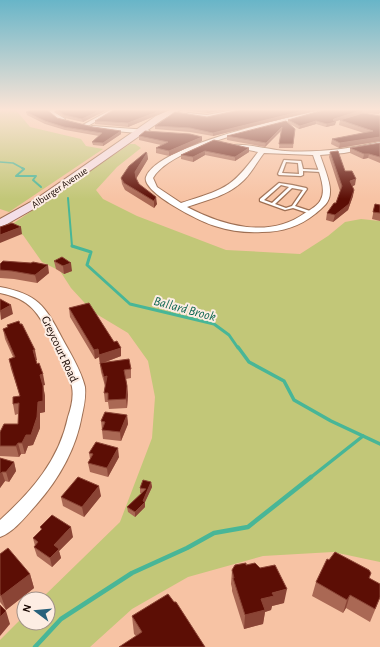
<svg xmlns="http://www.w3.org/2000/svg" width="380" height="647" font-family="'Alegreya Sans',sans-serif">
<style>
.green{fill:#c2c778}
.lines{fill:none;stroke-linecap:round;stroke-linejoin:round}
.stream-far4{stroke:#48b697;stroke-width:1.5}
.stream-far3{stroke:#48b697;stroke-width:2}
.stream-far2{stroke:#48b697;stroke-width:3}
.stream-far1{stroke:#48b697;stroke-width:3.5}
.stream{stroke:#48b697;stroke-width:4.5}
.lane-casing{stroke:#9e6f53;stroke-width:2.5}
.street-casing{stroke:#9e6f53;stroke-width:2}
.secondary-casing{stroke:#9e6f53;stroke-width:2}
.lane{fill:#fff;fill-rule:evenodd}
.street{fill:#fff;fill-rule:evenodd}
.secondary{fill:#f4dfe8;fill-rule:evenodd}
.wall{fill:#aa6854}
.shaded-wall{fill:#8a4435}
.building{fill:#5c0e05;stroke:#8a4435}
.labels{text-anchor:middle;stroke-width:4;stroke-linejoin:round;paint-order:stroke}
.far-street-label{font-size:10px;fill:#170601;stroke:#fdede3}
.street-label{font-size:12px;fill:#170601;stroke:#fdede3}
.water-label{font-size:13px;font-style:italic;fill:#0b644f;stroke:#fdede3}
</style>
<rect width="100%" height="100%" fill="#f7c3a4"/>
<g class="green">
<path d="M 0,109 L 15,109 L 30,127 L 81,139 L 86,146 L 103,149 L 9,212 L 0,209 Z"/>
<path d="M 130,144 L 135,144 L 141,148 L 117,167 L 96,190 L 103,199 L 137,216 L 226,250 L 300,254 L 328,236 L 345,222 L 361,219 L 380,221 L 380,562 L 333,552 L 263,556 L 188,577 L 132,609 L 90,647 L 0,647 L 0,640 L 24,616 L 24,623 L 48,623 L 48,599 L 41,599 L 120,522 L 152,438 L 155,397 L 148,361 L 128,333 L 93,312 L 71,288 L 60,271 L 42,262 L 23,235 L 8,227 Z"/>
</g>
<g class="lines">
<path class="stream-far4" d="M 0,162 L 13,163 L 24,169"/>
<g class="stream-far3">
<path d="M 22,168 L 24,169 L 16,176 L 36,176 L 33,180 L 41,187"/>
<path d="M 68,198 L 72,246 L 74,247"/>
</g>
<path class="stream-far2" d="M 72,246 L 91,252 L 87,265 L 130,304 L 214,324 L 229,335 L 238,348"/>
<g class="stream-far1">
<path d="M 238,347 L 249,362 L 284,381 L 294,400 L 331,421 L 380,444"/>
<path d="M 310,478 L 363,436"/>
</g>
<path class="stream" d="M 35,647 L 61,619 L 132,573 L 187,548 L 214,533 L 248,527 L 311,477"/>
<defs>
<g id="lane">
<path d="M 284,160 L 301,161 L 303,169 L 321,170 L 323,171 L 321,172 L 303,171 L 303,175 L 301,176 L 279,175 L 278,174 ZM 286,162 L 298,163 L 299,174 L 282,173 Z"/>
<path d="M 279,183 L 292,185 L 306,188 L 307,189 L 295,206 L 313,212 L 313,214 L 311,214 L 293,208 L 285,210 L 260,201 L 260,199 ZM 281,185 L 289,187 L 272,203 L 264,200 ZM 292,188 L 303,190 L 292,206 L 286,208 L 275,204 Z"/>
</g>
<g id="street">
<path d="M 52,109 L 57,109 L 54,112 L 65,119 L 65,121 L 54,118 L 48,112 Z"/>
<path d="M 112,109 L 118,109 L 86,127 L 81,126 Z"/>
<path d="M 239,109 L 248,109 L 207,119 L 185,115 L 188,113 L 207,115 Z"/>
<path d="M 327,109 L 336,109 C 325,116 306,117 294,120 C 261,127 170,148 153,178 L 157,187 L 181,203 C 224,189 231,189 258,152 L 234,147 L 234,145 C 244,143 272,150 285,151 C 317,153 349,149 380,142 L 380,146 L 344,153 L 320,155 C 323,164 331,183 330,192 C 330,203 323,207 315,214 C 300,226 283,232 262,232 C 247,233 230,231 215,226 C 202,223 141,192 146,177 C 157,145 294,116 327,109 ZM 264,153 L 313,155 C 317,167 327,188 321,199 C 319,205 310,210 305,213 C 269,239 223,226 187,207 C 207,200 228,196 244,180 C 252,172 257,162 264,153 Z"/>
<path d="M 92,126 L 148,130 L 151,132 L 148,134 L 94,129 L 91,127 Z"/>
<path d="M 0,287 C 37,294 45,305 62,338 C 70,353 81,370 85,387 C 86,397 84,406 82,415 C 76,449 59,479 36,505 C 26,516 14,532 0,537 L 0,520 C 32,491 59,460 68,417 C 71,408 74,397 72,387 C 69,370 59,355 52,339 C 38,313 31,299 0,293 Z"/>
</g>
<path id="secondary" d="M 172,109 L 182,109 L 162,120 L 44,203 L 0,228 L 0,219 L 36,199 L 156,116 Z"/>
</defs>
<use href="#lane" class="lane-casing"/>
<use href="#street" class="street-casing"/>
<use href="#secondary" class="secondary-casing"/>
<use href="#lane" class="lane"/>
<use href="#street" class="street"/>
<use href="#secondary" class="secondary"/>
</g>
<g class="wall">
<path d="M 33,109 L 50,109 L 48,111 L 57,118 L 93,127 L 121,131 L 121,134 L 103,146 L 93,145 L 92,142 L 99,136 L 65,130 L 45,124 L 27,115 L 26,112 Z"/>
<path d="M 56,109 L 109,109 L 83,122 L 65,118 L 56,112 Z"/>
<path d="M 115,109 L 172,109 L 128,127 L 95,124 L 95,121 Z"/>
<path d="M 183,109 L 232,109 L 207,113 L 183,110 Z"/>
<path d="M 244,109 L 322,109 L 213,136 L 190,132 L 155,129 L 155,126 L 207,117 Z"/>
<path d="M 327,109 L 380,109 L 380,113 L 379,113 L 379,114 L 362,113 L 334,121 L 335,125 L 326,127 L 316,124 L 299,129 L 290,124 L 295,129 L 293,148 L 279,148 L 281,130 L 265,147 L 227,140 L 227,136 L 288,123 L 288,120 Z"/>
<path d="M 380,116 L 380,141 L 339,148 L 331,144 L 332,139 L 364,133 L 339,125 L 340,120 Z"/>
<path d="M 139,136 L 202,137 L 202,141 L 169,156 L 156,153 L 156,148 L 161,145 L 139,140 Z"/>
<path d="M 214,140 L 249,152 L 235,161 L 205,155 L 193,162 L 181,159 L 181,155 Z"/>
<path d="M 380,143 L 380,163 L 368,158 L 363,159 L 350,153 L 350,148 Z"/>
<path d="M 330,152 L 345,171 L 355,185 L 352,186 L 353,196 L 348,210 L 333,222 L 326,220 L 327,213 L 336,203 L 340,191 L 329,157 Z"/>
<path d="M 147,153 L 148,159 L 136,178 L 139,184 L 157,204 L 154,208 L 125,190 L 122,184 L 121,178 Z"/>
<path d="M 375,204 L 380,205 L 380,221 L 372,219 Z"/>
<path d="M 54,261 L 72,271 L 64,274 L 56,269 Z"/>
<path d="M 0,264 L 49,273 L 37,283 L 14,279 L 0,278 Z"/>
<path d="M 69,308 L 114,342 L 121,348 L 121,356 L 103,363 L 131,369 L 131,378 L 126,379 L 128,395 L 127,408 L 109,409 L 108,402 L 105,402 L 104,393 L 105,386 L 101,372 L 99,357 L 95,359 L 70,317 Z"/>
<path d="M 7,325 L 37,360 L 36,360 L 37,364 L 45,385 L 43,385 L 45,396 L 45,412 L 40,413 L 40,428 L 33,445 L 28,446 L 25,454 L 21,454 L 19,457 L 0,456 L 0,432 L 18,424 L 18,414 L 15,415 L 13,404 L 20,396 L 11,369 L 9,359 L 13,357 L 5,339 L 3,329 L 8,327 Z"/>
<path d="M 127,415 L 128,424 L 121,441 L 103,439 L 101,421 Z"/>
<path d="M 89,453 L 119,457 L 108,477 L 90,472 L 88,463 L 90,459 Z"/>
<path d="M 0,458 L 14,462 L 16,471 L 9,482 L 5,481 L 0,488 Z"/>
<path d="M 151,482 L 152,487 L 145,502 L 145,507 L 135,517 L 128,512 L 127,507 L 142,493 L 140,493 L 140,488 Z"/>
<path d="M 101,496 L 84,517 L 63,506 L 61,497 Z"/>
<path d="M 40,527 L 73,537 L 59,551 L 61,558 L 52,567 L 37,556 L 34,547 L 35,546 L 33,538 L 41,530 Z"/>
<path d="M 0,554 L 30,574 L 34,588 L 6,610 L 0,602 Z"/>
<path d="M 246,565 L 284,603 L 272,606 L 271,610 L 265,612 L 263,624 L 244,629 L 232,591 L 232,588 L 231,584 L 232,570 Z"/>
<path d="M 370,578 L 380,598 L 370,622 L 346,608 L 343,613 L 312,596 L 316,582 Z"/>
<path d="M 132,616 L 205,647 L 136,636 L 134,634 Z"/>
</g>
<g class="shaded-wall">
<path d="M 103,109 L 109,109 L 83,122 L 82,119 Z"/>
<path d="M 165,109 L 172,109 L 128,127 L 128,123 Z"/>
<path d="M 217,109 L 232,109 L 207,113 L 207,111 Z"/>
<path d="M 311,109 L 322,109 L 213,136 L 213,133 Z"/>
<path d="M 363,110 L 362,113 L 334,122 L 336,122 L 335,125 L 326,127 L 327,124 L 334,119 Z"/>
<path d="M 316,121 L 316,124 L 299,129 L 300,126 Z"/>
<path d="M 282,127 L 282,130 L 265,147 L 266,143 Z"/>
<path d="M 121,131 L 121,134 L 103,146 L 103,143 Z"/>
<path d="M 202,137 L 202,141 L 169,156 L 169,151 Z"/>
<path d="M 380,137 L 380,141 L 339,148 L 340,143 Z"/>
<path d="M 249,148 L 249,152 L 235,161 L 235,157 Z"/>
<path d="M 205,151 L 205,155 L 193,162 L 193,157 Z"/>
<path d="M 147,153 L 148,159 L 136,179 L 135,172 Z"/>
<path d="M 364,154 L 369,154 L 368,158 L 363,159 Z"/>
<path d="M 356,179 L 355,185 L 349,188 L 350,181 Z"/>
<path d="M 354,190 L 353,196 L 348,210 L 333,222 L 335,215 Z"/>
<path d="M 156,197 L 157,204 L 154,208 L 154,201 Z"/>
<path d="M 21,227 L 22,234 L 0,243 L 0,235 Z"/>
<path d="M 71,263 L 72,271 L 64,274 L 63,266 Z"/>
<path d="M 48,265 L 49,273 L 37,283 L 35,275 Z"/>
<path d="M 11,305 L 13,314 L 1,320 L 0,311 Z"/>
<path d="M 121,348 L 121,356 L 100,364 L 99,355 Z"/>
<path d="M 98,349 L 99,357 L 95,359 L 94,350 Z"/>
<path d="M 33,350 L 35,350 L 37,360 L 35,360 Z"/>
<path d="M 43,374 L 45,385 L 42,386 L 40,375 Z"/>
<path d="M 107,376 L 108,385 L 105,386 L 104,377 Z"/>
<path d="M 43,386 L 45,396 L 45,412 L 40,413 L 40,428 L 33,445 L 28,446 L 25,454 L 22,443 L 38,402 Z"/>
<path d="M 127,386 L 128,395 L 127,408 L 126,399 Z"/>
<path d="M 127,415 L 128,424 L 121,441 L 120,432 Z"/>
<path d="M 18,443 L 21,454 L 19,457 L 16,446 Z"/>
<path d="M 118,448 L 119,457 L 108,477 L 107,468 Z"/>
<path d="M 14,462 L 16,471 L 9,482 L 6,472 Z"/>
<path d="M 2,472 L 5,481 L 0,488 L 0,474 Z"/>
<path d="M 151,482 L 152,487 L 145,502 L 145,507 L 135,517 L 135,512 L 143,501 Z"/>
<path d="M 99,486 L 101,496 L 84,517 L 82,507 Z"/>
<path d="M 71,527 L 73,537 L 59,551 L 61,558 L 52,567 L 50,558 L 54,545 Z"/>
<path d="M 30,574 L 34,588 L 6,610 L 1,596 Z"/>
<path d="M 287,589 L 284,603 L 272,606 L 271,610 L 265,612 L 263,624 L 244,629 L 245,615 L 261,599 L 272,593 Z"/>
<path d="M 350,595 L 346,608 L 343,613 L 347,600 Z"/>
<path d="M 6,611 L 10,624 L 0,636 L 0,617 Z"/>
</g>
<g class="building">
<path d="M 33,109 L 47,109 L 46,109 L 57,118 L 93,127 L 121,131 L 103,143 L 92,142 L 102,133 L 64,127 L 45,121 L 26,112 Z"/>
<path d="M 56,109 L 103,109 L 82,119 L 64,115 Z"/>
<path d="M 115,109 L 165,109 L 128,123 L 95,121 Z"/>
<path d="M 193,109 L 217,109 L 207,111 Z"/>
<path d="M 244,109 L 311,109 L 213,133 L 190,128 L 155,126 L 175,112 L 207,117 Z"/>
<path d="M 327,109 L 380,109 L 380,110 L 379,111 L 363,110 L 334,119 L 333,120 L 336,122 L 327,124 L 316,121 L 300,126 L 288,120 Z"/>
<path d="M 363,113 L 380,116 L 380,137 L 340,143 L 332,139 L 373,131 L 340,120 Z"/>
<path d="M 286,121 L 295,129 L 293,144 L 279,144 L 282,127 L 266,143 L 227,136 Z"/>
<path d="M 145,131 L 190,134 L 202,137 L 169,151 L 156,148 L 168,142 L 139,136 Z"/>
<path d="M 214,140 L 249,148 L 235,157 L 205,151 L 193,157 L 181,155 Z"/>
<path d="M 380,143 L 380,157 L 369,154 L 364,154 L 350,148 Z"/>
<path d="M 338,151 L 345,171 L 352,171 L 356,179 L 350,181 L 354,190 L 349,204 L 335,215 L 327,213 L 334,203 L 336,203 L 342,186 L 330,152 Z"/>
<path d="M 146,152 L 147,153 L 135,172 L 136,178 L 139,184 L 156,197 L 154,201 L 124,183 L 121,178 L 129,166 Z"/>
<path d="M 375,204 L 380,205 L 380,213 L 373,212 Z"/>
<path d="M 12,223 L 21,227 L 0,235 L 0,227 Z"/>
<path d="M 62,257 L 71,263 L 63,266 L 54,261 Z"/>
<path d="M 3,261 L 31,263 L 33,262 L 48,265 L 35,275 L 12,271 L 0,270 L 0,264 Z"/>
<path d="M 0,299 L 11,305 L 0,311 Z"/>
<path d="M 89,303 L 114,342 L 117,341 L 121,348 L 99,355 L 98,349 L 94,350 L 69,308 Z"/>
<path d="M 19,321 L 20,324 L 22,324 L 35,350 L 33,350 L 37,364 L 39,363 L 43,374 L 40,375 L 43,386 L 43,401 L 38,402 L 37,417 L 31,435 L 26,435 L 22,443 L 18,443 L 16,446 L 0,446 L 0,432 L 4,424 L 18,424 L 19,403 L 13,404 L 13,397 L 20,396 L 9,359 L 15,357 L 3,329 L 8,327 L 7,325 Z"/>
<path d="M 129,359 L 131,369 L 124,370 L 127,386 L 126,399 L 108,400 L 108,393 L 104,393 L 107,376 L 104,377 L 100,363 Z"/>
<path d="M 105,412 L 127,415 L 120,432 L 102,430 L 105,422 L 101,421 Z"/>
<path d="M 96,442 L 118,448 L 107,468 L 88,463 L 93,454 L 89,453 Z"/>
<path d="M 0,458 L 14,462 L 6,472 L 2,472 L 0,474 Z"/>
<path d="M 78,477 L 99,486 L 82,507 L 61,497 Z"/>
<path d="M 143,480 L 151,482 L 143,501 L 145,502 L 135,512 L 127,507 L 146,489 L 140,488 Z"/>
<path d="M 52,515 L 71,527 L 54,545 L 59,549 L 50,558 L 34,547 L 38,542 L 33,538 L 42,529 L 40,527 Z"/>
<path d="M 8,548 L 30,574 L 1,596 L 0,594 L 0,554 Z"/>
<path d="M 335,552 L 369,570 L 371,573 L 369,578 L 380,584 L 380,597 L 375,609 L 350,595 L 347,600 L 316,582 L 327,559 L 329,560 Z"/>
<path d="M 246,563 L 246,565 L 255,563 L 260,568 L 275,565 L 287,589 L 272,593 L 274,596 L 261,599 L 265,610 L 245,615 L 233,578 L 234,578 L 232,570 L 235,565 Z"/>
<path d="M 168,594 L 174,602 L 176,602 L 205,647 L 119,647 L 142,632 L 132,616 Z"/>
<path d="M 0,605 L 6,611 L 0,617 Z"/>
</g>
<linearGradient id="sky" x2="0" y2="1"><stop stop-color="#68b5c8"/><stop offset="0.55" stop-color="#fbe4d6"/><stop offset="1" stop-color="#fbe4d6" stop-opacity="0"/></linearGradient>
<rect width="380" height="199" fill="url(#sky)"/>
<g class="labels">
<g class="far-street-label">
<text transform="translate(59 187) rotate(-34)" y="4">Alburger Avenue</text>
</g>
<g class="street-label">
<text transform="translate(60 349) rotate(65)" y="4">Greycourt Road</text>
</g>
<g class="water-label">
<text transform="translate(185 308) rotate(15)" y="5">Ballard Brook</text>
</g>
</g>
<g transform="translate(36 611) rotate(286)"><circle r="19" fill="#fdede3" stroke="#a19189"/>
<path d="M0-3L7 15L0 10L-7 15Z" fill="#28617b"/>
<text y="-6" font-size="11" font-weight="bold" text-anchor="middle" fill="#170601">N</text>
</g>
</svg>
